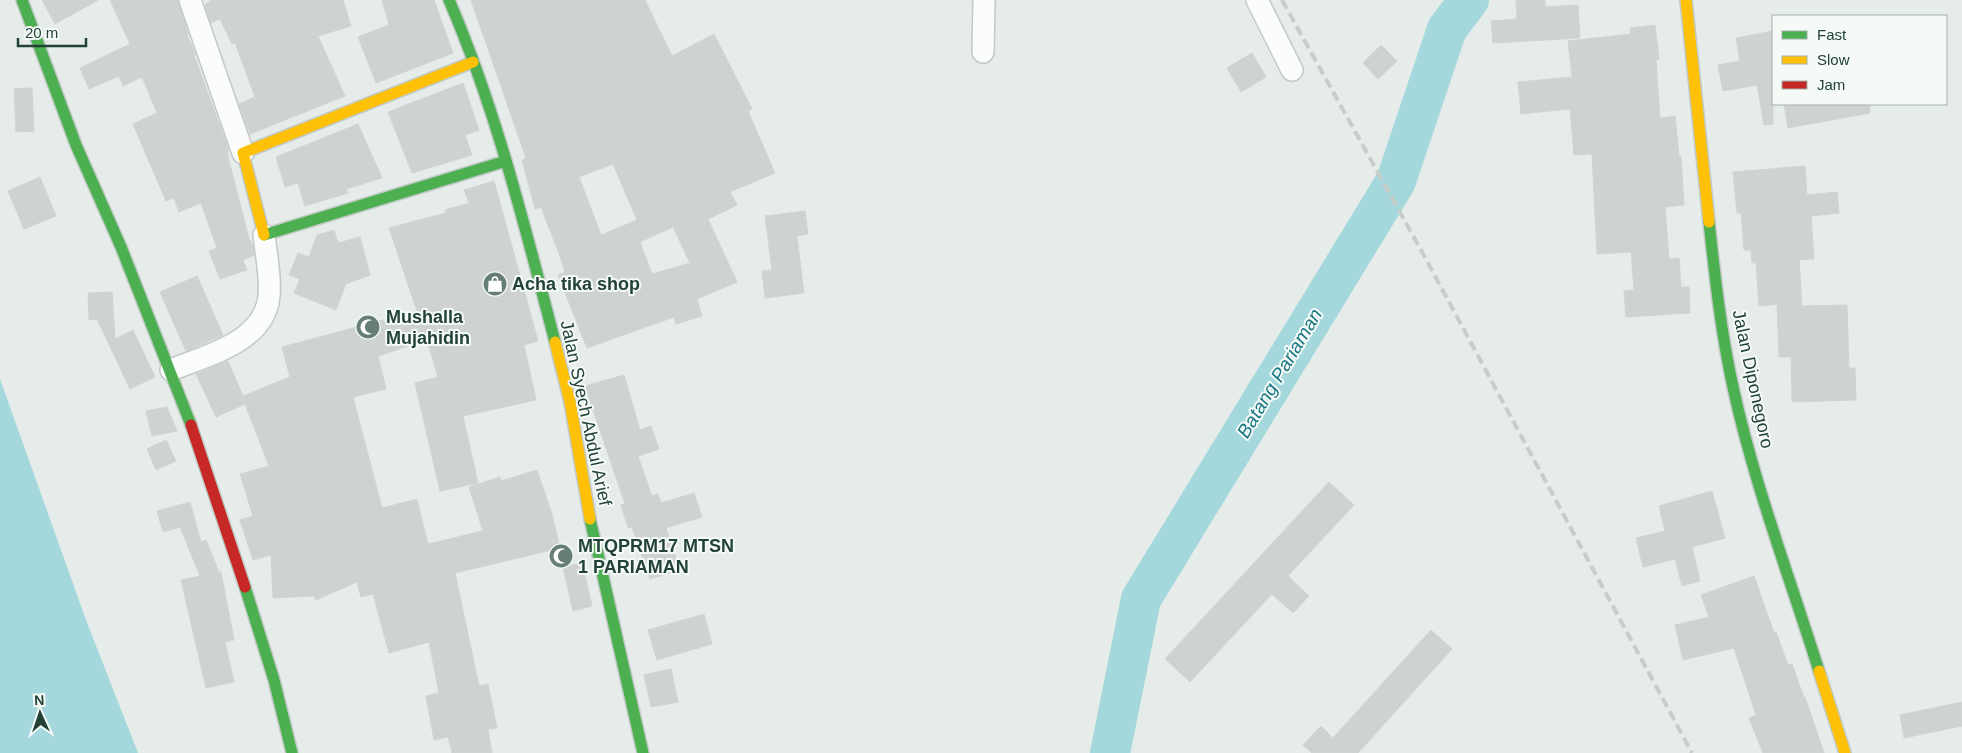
<svg xmlns="http://www.w3.org/2000/svg" width="1962" height="753" font-family="Helvetica,sans-serif">
<style>
.water{fill:#a4d8dc}
.lines{fill:none;stroke-linecap:round;stroke-linejoin:round}
.river{stroke:#a4d8dc;stroke-width:40}
.building{fill:#ced3d1;stroke:#cfd5d2;fill-rule:evenodd}
.street-casing{stroke:#c3c9c6;stroke-width:24}
.fast-casing{stroke:#c1cac6;stroke-width:14}
.slow-casing{stroke:#c1cac6;stroke-width:14}
.jam-casing{stroke:#c1cac6;stroke-width:14}
.street{stroke:#fbfcfc;stroke-width:21}
.fast{stroke:#4caf50;stroke-width:11}
.slow{stroke:#ffc107;stroke-width:11}
.jam{stroke:#c62828;stroke-width:11}
.rail{stroke:#c7cdca;stroke-width:4;stroke-dasharray:10 5;stroke-linecap:butt}
.labels{text-anchor:middle;stroke-width:4;stroke-linejoin:round;paint-order:stroke}
.poi-label{font-size:18px;font-weight:bold;fill:#224237;stroke:#f5faf7;text-anchor:start}
.street-label{font-size:18px;fill:#224237;stroke:#f5faf7}
.water-label{font-size:19px;font-style:italic;fill:#167783;stroke:#f5faf7}
</style>
<rect width="100%" height="100%" fill="#e6ece9"/>
<path class="water" d="M 0,379 L 86,620 L 138,753 L 0,753 Z"/>
<g class="lines">
<path class="river" d="M 1110,753 L 1141,599 L 1396,181 L 1447,29 L 1469,0"/>
</g>
<g class="building">
<path d="M 42,0 L 98,0 L 55,24 Z"/>
<path d="M 110,0 L 178,0 L 188,34 L 187,35 L 196,55 L 194,55 L 228,148 L 228,157 L 249,239 L 253,246 L 254,255 L 243,260 L 247,270 L 220,279 L 209,251 L 217,248 L 201,203 L 179,212 L 174,198 L 166,201 L 133,124 L 157,113 L 142,77 L 123,86 L 119,76 L 89,89 L 80,68 L 130,44 Z"/>
<path d="M 211,0 L 343,0 L 351,26 L 318,36 L 345,96 L 250,134 L 239,104 L 255,97 L 235,43 L 232,44 L 220,19 L 211,23 L 205,5 Z"/>
<path d="M 382,0 L 434,0 L 453,53 L 376,83 L 358,37 L 389,25 Z"/>
<path d="M 471,0 L 645,0 L 672,56 L 714,34 L 752,109 L 748,111 L 775,173 L 730,192 L 737,205 L 708,219 L 737,282 L 697,299 L 702,316 L 676,324 L 674,317 L 587,348 L 558,275 L 565,272 L 558,251 L 541,207 L 535,209 L 522,160 L 526,158 ZM 613,164 L 637,220 L 601,235 L 579,177 ZM 673,227 L 690,263 L 652,274 L 640,242 Z"/>
<path d="M 1516,0 L 1545,0 L 1545,7 L 1578,5 L 1580,38 L 1493,43 L 1491,21 L 1517,19 Z"/>
<path d="M 1655,25 L 1659,59 L 1656,60 L 1660,118 L 1675,116 L 1679,156 L 1681,156 L 1684,205 L 1665,207 L 1669,259 L 1679,258 L 1681,287 L 1689,287 L 1690,313 L 1626,317 L 1624,291 L 1634,290 L 1631,252 L 1597,254 L 1592,154 L 1574,155 L 1570,109 L 1521,114 L 1518,82 L 1572,77 L 1568,41 L 1631,34 L 1630,28 Z"/>
<path d="M 1773,31 L 1773,124 L 1764,125 L 1757,85 L 1723,91 L 1718,65 L 1740,61 L 1736,38 Z"/>
<path d="M 1381,45 L 1397,61 L 1378,79 L 1363,63 Z"/>
<path d="M 1252,53 L 1266,77 L 1241,92 L 1227,68 Z"/>
<path d="M 463,83 L 479,130 L 465,135 L 472,155 L 412,173 L 388,112 Z"/>
<path d="M 32,88 L 34,131 L 16,132 L 14,89 Z"/>
<path d="M 1784,104 L 1869,104 L 1870,113 L 1788,128 Z"/>
<path d="M 358,124 L 382,178 L 346,189 L 348,193 L 305,206 L 298,183 L 285,187 L 276,157 Z"/>
<path d="M 1805,166 L 1807,195 L 1837,192 L 1839,213 L 1811,216 L 1814,259 L 1799,260 L 1802,306 L 1847,305 L 1849,368 L 1855,368 L 1856,400 L 1792,402 L 1791,357 L 1779,357 L 1777,304 L 1759,306 L 1756,263 L 1752,263 L 1751,250 L 1744,250 L 1741,213 L 1737,213 L 1733,172 Z"/>
<path d="M 40,177 L 56,216 L 24,229 L 8,191 Z"/>
<path d="M 494,181 L 538,341 L 524,345 L 536,400 L 463,416 L 478,483 L 440,491 L 415,383 L 438,377 L 427,340 L 378,356 L 386,389 L 353,397 L 382,508 L 417,499 L 428,544 L 483,531 L 469,487 L 500,477 L 501,481 L 537,470 L 552,514 L 560,548 L 455,573 L 479,686 L 488,684 L 497,728 L 488,729 L 492,753 L 452,753 L 448,737 L 434,740 L 426,696 L 439,693 L 429,642 L 389,653 L 373,594 L 361,597 L 357,582 L 316,600 L 314,596 L 273,598 L 271,555 L 253,560 L 240,520 L 253,516 L 240,474 L 269,466 L 245,404 L 216,417 L 196,374 L 228,361 L 243,396 L 290,377 L 282,347 L 383,320 L 384,322 L 417,311 L 389,228 L 446,213 L 445,210 L 469,203 L 464,190 Z"/>
<path d="M 805,211 L 808,234 L 797,236 L 804,293 L 765,298 L 762,271 L 772,270 L 765,216 Z"/>
<path d="M 334,230 L 338,243 L 360,237 L 370,275 L 346,284 L 336,310 L 294,293 L 300,279 L 289,275 L 298,253 L 309,257 L 317,235 Z"/>
<path d="M 197,276 L 223,335 L 186,351 L 160,292 Z"/>
<path d="M 112,292 L 115,339 L 133,330 L 155,377 L 130,389 L 97,319 L 89,320 L 88,293 Z"/>
<path d="M 624,375 L 640,430 L 651,426 L 659,449 L 638,456 L 652,496 L 658,494 L 661,503 L 694,493 L 702,517 L 666,528 L 680,570 L 650,579 L 632,527 L 628,528 L 621,505 L 625,504 L 585,386 Z"/>
<path d="M 167,407 L 177,431 L 152,436 L 146,411 Z"/>
<path d="M 166,440 L 176,461 L 156,470 L 147,449 Z"/>
<path d="M 1329,482 L 1354,505 L 1288,576 L 1309,596 L 1293,613 L 1272,594 L 1190,682 L 1165,659 Z"/>
<path d="M 1712,491 L 1725,538 L 1692,547 L 1700,581 L 1682,586 L 1675,559 L 1643,567 L 1636,538 L 1665,531 L 1659,506 Z"/>
<path d="M 190,502 L 201,542 L 206,540 L 219,572 L 221,572 L 234,640 L 225,642 L 234,682 L 206,688 L 181,580 L 200,576 L 180,527 L 163,532 L 157,511 Z"/>
<path d="M 582,563 L 592,606 L 573,611 L 563,567 Z"/>
<path d="M 1754,576 L 1774,633 L 1776,632 L 1788,665 L 1792,664 L 1804,698 L 1805,697 L 1824,753 L 1763,753 L 1749,718 L 1756,715 L 1734,648 L 1683,660 L 1675,625 L 1709,617 L 1701,595 Z"/>
<path d="M 704,614 L 712,644 L 657,660 L 648,630 Z"/>
<path d="M 1431,630 L 1452,649 L 1358,753 L 1312,753 L 1303,745 L 1321,726 L 1333,738 Z"/>
<path d="M 671,669 L 678,702 L 651,707 L 644,675 Z"/>
<path d="M 1962,702 L 1962,726 L 1904,738 L 1900,715 Z"/>
</g>
<g class="lines">
<defs>
<g id="street">
<path d="M 190,0 L 243,153"/>
<path d="M 1257,0 L 1292,70"/>
<path d="M 983,52 L 984,0"/>
<path d="M 171,370 C 207,355 265,342 269,296 C 271,276 266,254 264,235"/>
</g>
<g id="fast">
<path d="M 22,0 L 76,145 L 121,247 L 191,425"/>
<path d="M 449,0 C 496,109 525,227 555,342"/>
<path d="M 1709,222 C 1715,277 1721,333 1733,387 C 1754,484 1790,578 1819,671"/>
<path d="M 264,235 L 506,161"/>
<path d="M 590,519 L 643,753"/>
<path d="M 245,587 L 274,680 L 292,753"/>
</g>
<g id="slow">
<path d="M 1686,0 L 1709,222"/>
<path d="M 264,235 L 243,153 L 473,62"/>
<path d="M 555,342 L 570,402 L 590,519"/>
<path d="M 1819,671 L 1845,753"/>
</g>
<path id="jam" d="M 191,425 L 245,587"/>
</defs>
<use href="#street" class="street-casing"/>
<use href="#fast" class="fast-casing"/>
<use href="#slow" class="slow-casing"/>
<use href="#jam" class="jam-casing"/>
<use href="#street" class="street"/>
<use href="#fast" class="fast"/>
<use href="#slow" class="slow"/>
<use href="#jam" class="jam"/>
<path class="rail" d="M 1282,0 L 1421,250 L 1692,753"/>
</g>
<defs>
<symbol id="shop-disc" viewBox="-11 -11 22 22"><circle r="9.5" fill="#677e75" stroke="#f5faf7"/><path d="M-5-2.5h2.3a2.7 3.5 0 0 1 5.4 0H5L5.5 6h-11ZM-1.5-2.5h3a1.5 2.3 0 0 0-3 0Z" fill="#fff"/></symbol>
<symbol id="mosque-disc" viewBox="-11 -11 22 22"><circle r="9.5" fill="#677e75" stroke="#f5faf7"/><path d="M3.5-4.9A6 6 0 1 0 3.5 4.9A5 5 0 1 1 3.5-4.9Z" fill="#fff"/></symbol>
</defs>
<g fill-rule="evenodd">
<use href="#shop-disc" x="481" y="270" width="28" height="28"/>
<use href="#mosque-disc" x="354" y="313" width="28" height="28"/>
<use href="#mosque-disc" x="547" y="542" width="28" height="28"/>
</g>
<g class="labels">
<g class="poi-label">
<text x="512" y="290">Acha tika shop</text>
<text x="386" y="323">Mushalla<tspan x="386" dy="21">Mujahidin</tspan></text>
<text x="578" y="552">MTQPRM17 MTSN<tspan x="578" dy="21">1 PARIAMAN</tspan></text>
</g>
<g class="street-label">
<text transform="translate(1753 379) rotate(78)" y="6">Jalan Diponegoro</text>
<text transform="translate(586 413) rotate(78)" y="6">Jalan Syech Abdul Arief</text>
</g>
<g class="water-label">
<text transform="translate(1279 373) rotate(-59)" y="7">Batang Pariaman</text>
</g>
</g>
<rect x="1772" y="15" width="175" height="90" fill="#f5faf7" stroke="#a1b0aa"/>
<rect x="1782" y="31" width="25" height="8" fill="#4caf50" stroke="#a1b0aa"/>
<text x="1817" y="40" font-size="15" fill="#224237">Fast</text>
<rect x="1782" y="56" width="25" height="8" fill="#ffc107" stroke="#a1b0aa"/>
<text x="1817" y="65" font-size="15" fill="#224237">Slow</text>
<rect x="1782" y="81" width="25" height="8" fill="#c62828" stroke="#a1b0aa"/>
<text x="1817" y="90" font-size="15" fill="#224237">Jam</text>
<g transform="translate(40 713) rotate(357)" stroke="#f5faf7" stroke-width="4" paint-order="stroke">
<path d="M0-4L9 19L0 12L-9 19Z" fill="#224237"/>
<text y="-8" font-size="14" font-weight="bold" text-anchor="middle" fill="#224237">N</text>
</g>
<path d="M18 38v8h68v-8" fill="none" stroke="#224237" stroke-width="2.5"/>
<text x="25" y="38" font-size="15" fill="#224237" stroke="#f5faf7" stroke-width="4" paint-order="stroke">20 m</text>
</svg>
